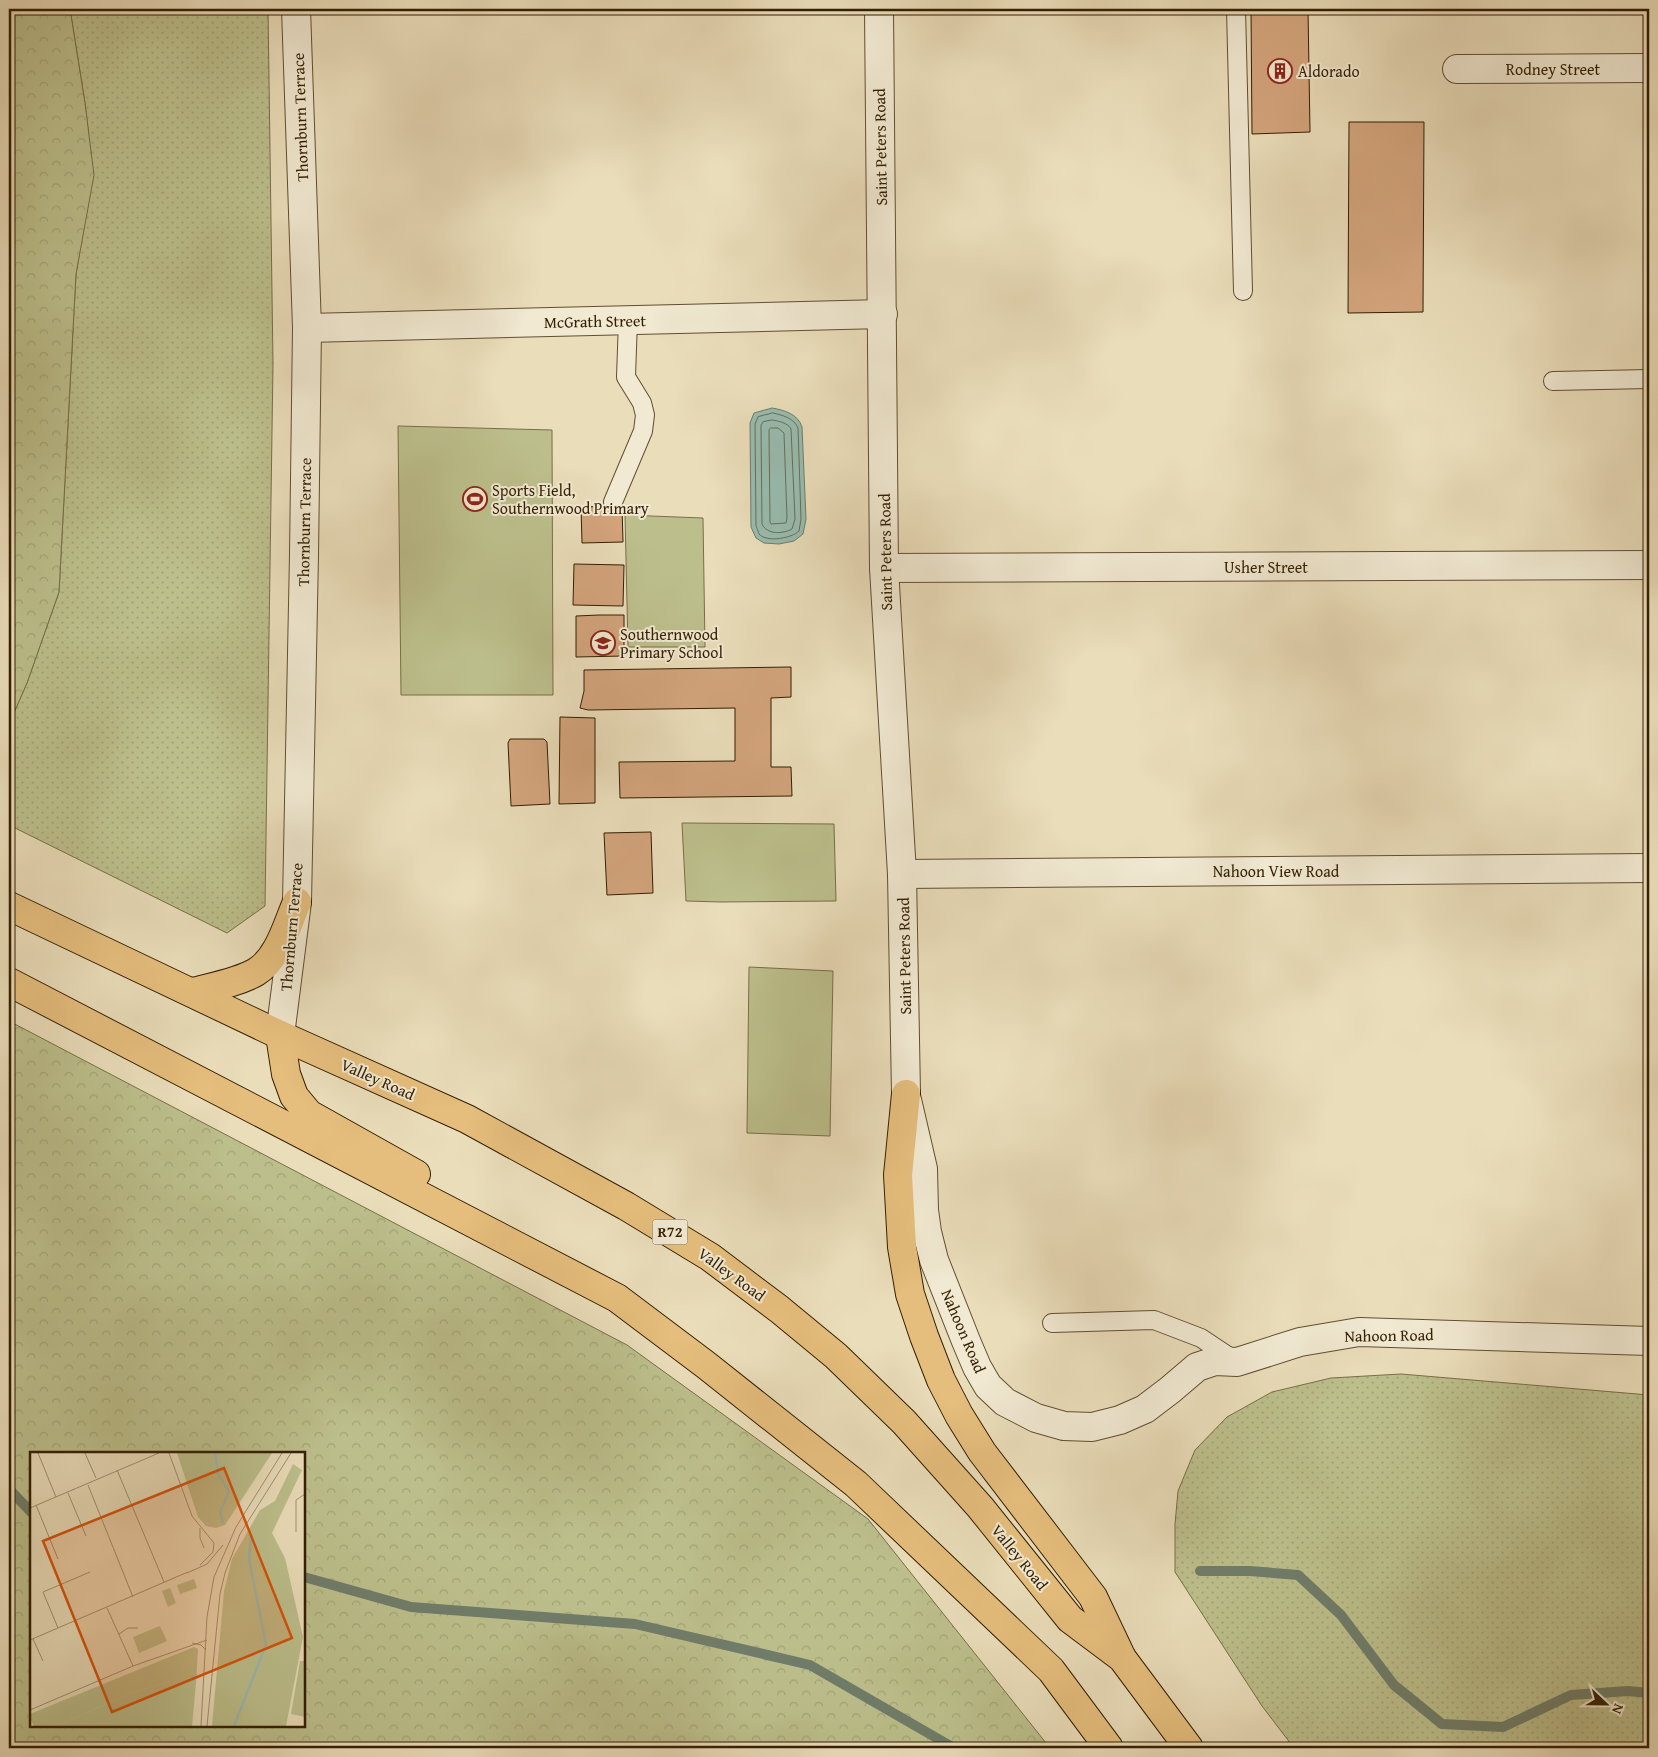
<svg xmlns="http://www.w3.org/2000/svg" width="1658" height="1757" font-family="'Gentium Book Plus',serif">
<style>
.green{fill:url(#green-dots);stroke:#786f47}
.forest{fill:url(#forest-crowns);stroke:#786f47;fill-rule:evenodd}
.pitch{fill:#bcbf8c;stroke:#786f47}
.water{fill:#98bcb0;stroke:#707d6a}
.lines{fill:none;stroke-linecap:round;stroke-linejoin:round}
.shore{stroke:#666e59;stroke-width:1}
.stream{stroke:#707d6a;stroke-width:10}
.building{fill:#d3a47c;stroke:#331f02}
.service-casing{stroke:#614e30;stroke-width:20}
.minor-casing{stroke:#614e30;stroke-width:30}
.tertiary-casing{stroke:#614e30;stroke-width:30}
.trunk-casing{stroke:#331f02;stroke-width:30}
.service{stroke:#f1e9d2;stroke-width:18}
.minor{stroke:#f1e9d2;stroke-width:28}
.tertiary{stroke:#f1e9d2;stroke-width:28}
.trunk{stroke:#e5be7d;stroke-width:28}
.labels{text-anchor:middle;stroke-width:4;stroke-linejoin:round;paint-order:stroke}
.shield{fill:#f1e9d2;stroke:#6c5c40;stroke-width:1}
.shield-label{font-size:15px;font-weight:bold;fill:#331f02}
.street-label{font-size:16px;fill:#331f02;stroke:#f1e9d2}
.poi-label{font-size:16px;fill:#331f02;stroke:#f1e9d2;text-anchor:start}
.inset-river{fill:none;stroke:#98bcb0;stroke-width:2.5}
.inset-road{fill:none;stroke:#a19170;stroke-width:1}
.view{fill:#d6530b;fill-opacity:0.15;stroke:#d6530b;stroke-width:2.5}
.inset-edge{fill:none;stroke:#331f02;stroke-width:2.5}
</style>
<defs>
<pattern id="green-dots" width="8" height="8" patternUnits="userSpaceOnUse" patternTransform="scale(1.25)"><rect width="8" height="8" fill="#bcbf8c"/><path d="M2 2h.1M6 6h.1" fill="none" stroke="#a2a477" stroke-width="1.8" stroke-linecap="round"/></pattern>
<pattern id="forest-crowns" width="20" height="18" patternUnits="userSpaceOnUse" patternTransform="scale(1.25)"><rect width="20" height="18" fill="#bcbf8c"/><path d="M2 6a3 3 0 1 1 6 0M12 15a3 3 0 1 1 6 0" fill="none" stroke="#a2a477"/></pattern>
</defs>
<rect width="100%" height="100%" fill="#eaddba"/>
<filter id="stains"><feTurbulence type="fractalNoise" baseFrequency=".004" numOctaves="4"/><feColorMatrix values="0 0 0 0 .2 0 0 0 0 .09 0 0 0 0 .02 0 0 0 .5 -.17"/></filter>
<radialGradient id="worn" r=".72"><stop offset=".6" stop-color="#630" stop-opacity="0"/><stop offset="1" stop-color="#630" stop-opacity=".3"/></radialGradient>
<g class="green">
<path d="M 70,9 L 268,9 L 273,364 L 265,906 L 227,933 L 9,825 L 9,724 L 27,683 L 59,592 L 76,274 L 93,175 L 85,103 Z"/>
<path d="M 1401,1374 L 1649,1395 L 1649,1748 L 1294,1748 L 1262,1706 L 1175,1572 L 1175,1524 L 1178,1491 L 1195,1450 L 1227,1417 L 1272,1392 L 1331,1378 Z"/>
</g>
<g class="forest">
<path d="M 9,9 L 70,9 L 85,103 L 94,175 L 76,274 L 59,592 L 27,683 L 9,724 Z"/>
<path d="M 9,1021 L 627,1345 L 868,1519 L 1050,1748 L 9,1748 ZM 31,1453 L 304,1453 L 304,1726 L 31,1726 Z"/>
</g>
<g class="pitch">
<path d="M 398,426 L 552,430 L 553,695 L 401,695 Z"/>
<path d="M 625,515 L 703,518 L 705,647 L 628,647 Z"/>
<path d="M 682,823 L 834,824 L 836,901 L 721,902 L 686,901 Z"/>
<path d="M 749,967 L 833,971 L 830,1136 L 747,1133 Z"/>
</g>
<path class="water" d="M 772,408 C 784,410 798,414 802,427 L 806,519 L 803,534 L 794,541 L 779,544 L 764,543 L 756,538 L 751,527 L 750,423 L 754,413 Z"/>
<g class="lines">
<g class="shore">
<path d="M 773,413 C 782,415 794,418 798,428 L 801,519 L 799,531 C 792,538 767,543 759,534 C 759,533 756,526 756,526 L 755,424 L 758,417 Z"/>
<path d="M 772,420 C 779,421 788,423 791,429 L 795,519 L 792,529 C 783,534 767,535 762,524 L 761,425 L 763,422 Z"/>
<path d="M 771,428 L 778,428 L 784,433 L 787,518 L 786,523 L 771,524 L 770,522 L 769,430 Z"/>
</g>
<g class="stream">
<path d="M 9,1489 L 31,1512"/>
<path d="M 1200,1571 L 1250,1571 L 1298,1575 L 1341,1615 L 1394,1685 L 1442,1724 L 1503,1727 L 1571,1695 L 1628,1691 L 1649,1693"/>
<path d="M 304,1577 L 411,1607 L 635,1624 L 810,1665 L 954,1748"/>
</g>
</g>
<g class="building">
<path d="M 1251,9 L 1308,9 L 1310,132 L 1252,134 Z"/>
<path d="M 1349,122 L 1424,122 L 1423,312 L 1348,313 Z"/>
<path d="M 622,506 L 623,542 L 582,543 L 581,507 Z"/>
<path d="M 574,564 L 624,565 L 623,606 L 573,605 Z"/>
<path d="M 599,615 L 624,615 L 624,656 L 576,657 L 576,616 Z"/>
<path d="M 791,667 L 791,697 L 771,698 L 771,767 L 791,767 L 792,796 L 620,798 L 619,762 L 735,761 L 735,708 L 588,710 L 580,708 L 584,691 L 584,670 Z"/>
<path d="M 560,717 L 595,718 L 595,803 L 559,804 Z"/>
<path d="M 510,739 L 544,739 L 547,742 L 550,804 L 511,806 L 508,743 Z"/>
<path d="M 651,832 L 653,893 L 607,895 L 604,833 Z"/>
</g>
<g class="lines">
<defs>
<g id="service">
<path d="M 1236,9 L 1243,291"/>
<path d="M 1553,381 L 1649,379"/>
<path d="M 613,502 L 643,431 L 645,415 L 642,403 L 626,377 L 628,320"/>
<path d="M 1052,1323 L 1154,1320 L 1201,1338 L 1234,1360"/>
</g>
<g id="minor">
<path d="M 1457,69 L 1649,68"/>
<path d="M 307,328 L 883,314"/>
<path d="M 884,568 L 1649,565"/>
<path d="M 902,874 L 1649,868"/>
<path d="M 280,1035 L 297,902 L 304,555 L 307,328 L 296,9"/>
<path d="M 907,1100 L 923,1169 L 924,1210 L 927,1232 L 934,1260 L 966,1341 L 977,1367 L 988,1386 L 1005,1402 L 1036,1418 L 1064,1426 L 1092,1427 L 1120,1420 L 1145,1409 L 1170,1390 L 1197,1367 L 1215,1361 L 1237,1362 L 1300,1342 L 1359,1332 L 1649,1341"/>
</g>
<path id="tertiary" d="M 879,9 L 884,568 L 902,874 L 906,1094"/>
<g id="trunk">
<path d="M 9,906 L 280,1035 L 467,1119 L 626,1206 L 710,1257 L 779,1309 L 836,1356 L 904,1422 L 980,1507 L 1070,1619 L 1122,1658 L 1189,1748"/>
<path d="M 9,982 L 617,1298 L 706,1365 L 856,1484 L 1051,1670 L 1109,1748"/>
<path d="M 193,992 C 212,987 239,982 256,972 C 279,958 287,925 297,902"/>
<path d="M 280,1035 L 286,1074 L 294,1096 L 309,1114 L 416,1174"/>
<path d="M 906,1094 L 898,1175 L 902,1247 L 910,1294 L 924,1336 L 941,1380 L 959,1415 L 982,1452 L 1093,1597 L 1121,1656"/>
</g>
</defs>
<use href="#service" class="service-casing"/>
<use href="#minor" class="minor-casing"/>
<use href="#tertiary" class="tertiary-casing"/>
<use href="#trunk" class="trunk-casing"/>
<use href="#service" class="service"/>
<use href="#minor" class="minor"/>
<use href="#tertiary" class="tertiary"/>
<use href="#trunk" class="trunk"/>
</g>
<defs>
<symbol id="building-ring" viewBox="-11 -11 22 22"><circle r="9.5" fill="#f1e9d2" stroke="#8f2418" stroke-width="1.5"/><path d="M-4-6H4V6H1V3H-1V6H-4ZM-2.5-4.3h1.7v1.8h-1.7ZM.8-4.3h1.7v1.8H.8ZM-2.5-1h1.7V.8h-1.7ZM.8-1h1.7V.8H.8Z" fill="#8f2418"/></symbol>
<symbol id="stadium-ring" viewBox="-11 -11 22 22"><circle r="9.5" fill="#f1e9d2" stroke="#8f2418" stroke-width="1.5"/><path d="M0-5a6.5 5 0 1 0 0 10a6.5 5 0 1 0 0-10ZM-3.5-1.8h7v3.6h-7Z" fill="#8f2418"/></symbol>
<symbol id="school-ring" viewBox="-11 -11 22 22"><circle r="9.5" fill="#f1e9d2" stroke="#8f2418" stroke-width="1.5"/><path d="M0-5L7-2L0 1L-7-2ZM-4 1L0 2.5L4 1V4Q0 6-4 4Z" fill="#8f2418"/></symbol>
</defs>
<g fill-rule="evenodd">
<use href="#building-ring" x="1266" y="57" width="28" height="28"/>
<use href="#stadium-ring" x="461" y="485" width="28" height="28"/>
<use href="#school-ring" x="589" y="629" width="28" height="28"/>
</g>
<g class="labels">
<rect class="shield" x="652.5" y="1219.5" width="35" height="25" rx="4"/>
<g class="shield-label">
<text x="670" y="1237">R72</text>
</g>
<g class="street-label">
<text x="1553" y="75">Rodney Street</text>
<text transform="translate(300 117) rotate(-92)" y="6">Thornburn Terrace</text>
<text transform="translate(880 147) rotate(-91)" y="6">Saint Peters Road</text>
<text transform="translate(595 321) rotate(-1)" y="6">McGrath Street</text>
<text transform="translate(304 522) rotate(-89)" y="6">Thornburn Terrace</text>
<text transform="translate(885 552) rotate(-91)" y="6">Saint Peters Road</text>
<text x="1266" y="573">Usher Street</text>
<text x="1276" y="877">Nahoon View Road</text>
<text transform="translate(291 927) rotate(-85)" y="6">Thornburn Terrace</text>
<text transform="translate(904 956) rotate(-91)" y="6">Saint Peters Road</text>
<text transform="translate(378 1079) rotate(24)" y="6">Valley Road</text>
<text transform="translate(732 1274) rotate(36)" y="6">Valley Road</text>
<text transform="translate(964 1331) rotate(67)" y="6">Nahoon Road</text>
<text transform="translate(1389 1335) rotate(-1)" y="6">Nahoon Road</text>
<text transform="translate(1020 1557) rotate(51)" y="6">Valley Road</text>
</g>
<g class="poi-label">
<text x="1298" y="77">Aldorado</text>
<text x="492" y="496">Sports Field,<tspan x="492" dy="18">Southernwood Primary</tspan></text>
<text x="620" y="640">Southernwood<tspan x="620" dy="18">Primary School</tspan></text>
</g>
</g>
<g transform="translate(30 1452)">
<rect width="275" height="275" fill="#eaddba"/>
<path d="M 147,1 L 242,1 L 195,73 L 186,76 L 176,74 L 168,65 ZM 164,195 L 168,197 L 166,231 L 140,229 L 96,243 L 27,274 L 4,274 L 0,267 L 0,262 Z" fill="#bcbf8c"/>
<path d="M 263,12 L 272,18 L 242,81 L 255,106 L 273,185 L 256,274 L 182,274 L 194,139 L 202,107 L 230,58 L 245,49 ZM 163,228 L 166,231 L 162,274 L 27,274 L 96,243 L 140,229 Z" fill="#bcbf8c"/>
<path d="M 164,127 L 167,136 L 150,142 L 147,133 ZM 140,136 L 146,151 L 138,155 L 132,139 ZM 130,174 L 137,189 L 109,201 L 103,185 ZM 270,209 L 275,209 L 275,265 L 261,262 Z" fill="#bcbf8c"/>
<path class="inset-river" d="M 185,1 L 188,22 L 199,39 L 190,60 L 193,71M 204,274 L 236,193 L 219,107 L 221,84"/>
<path class="inset-road" d="M 8,1 L 26,45M 55,1 L 66,26M 139,1 L 162,64 L 184,91 L 183,100 L 170,113M 87,18 L 134,130M 58,33 L 103,145M 38,41 L 56,84M 6,53 L 28,107M 0,56 L 129,1M 170,76 L 170,86 L 174,96M 266,80 L 266,48 L 275,42M 157,121 L 177,112 L 193,93M 77,156 L 103,214M 28,176 L 13,140 L 60,120M 89,182 L 98,176 L 108,176M 3,187 L 13,209M 0,188 L 158,120M 162,191 L 171,193 L 176,198M 0,258 L 103,214 L 177,188M 171,274 L 177,165 L 184,125 L 206,75 L 252,1M 177,274 L 190,142 L 195,121 L 210,82 L 261,1"/>
<path class="view" d="M 194,16 L 262,186 L 82,260 L 13,89 Z"/>
<rect width="275" height="275" class="inset-edge"/>
</g>
<rect width="1658" height="1757" fill="none" stroke="#eaddba" stroke-width="30"/>
<rect x="10" y="10" width="1638" height="1737" fill="none" stroke="#331f02" stroke-width="2.5"/>
<rect x="15" y="15" width="1628" height="1727" fill="none" stroke="#331f02"/>
<g transform="translate(1606 1704) rotate(112)" stroke="#f1e9d2" stroke-width="4" paint-order="stroke">
<path d="M0-4L9 19L0 12L-9 19Z" fill="#331f02"/>
<text y="-8" font-size="14" font-weight="bold" text-anchor="middle" fill="#331f02">N</text>
</g>
<rect width="100%" height="100%" filter="url(#stains)"/>
<rect width="100%" height="100%" fill="url(#worn)"/>
</svg>
